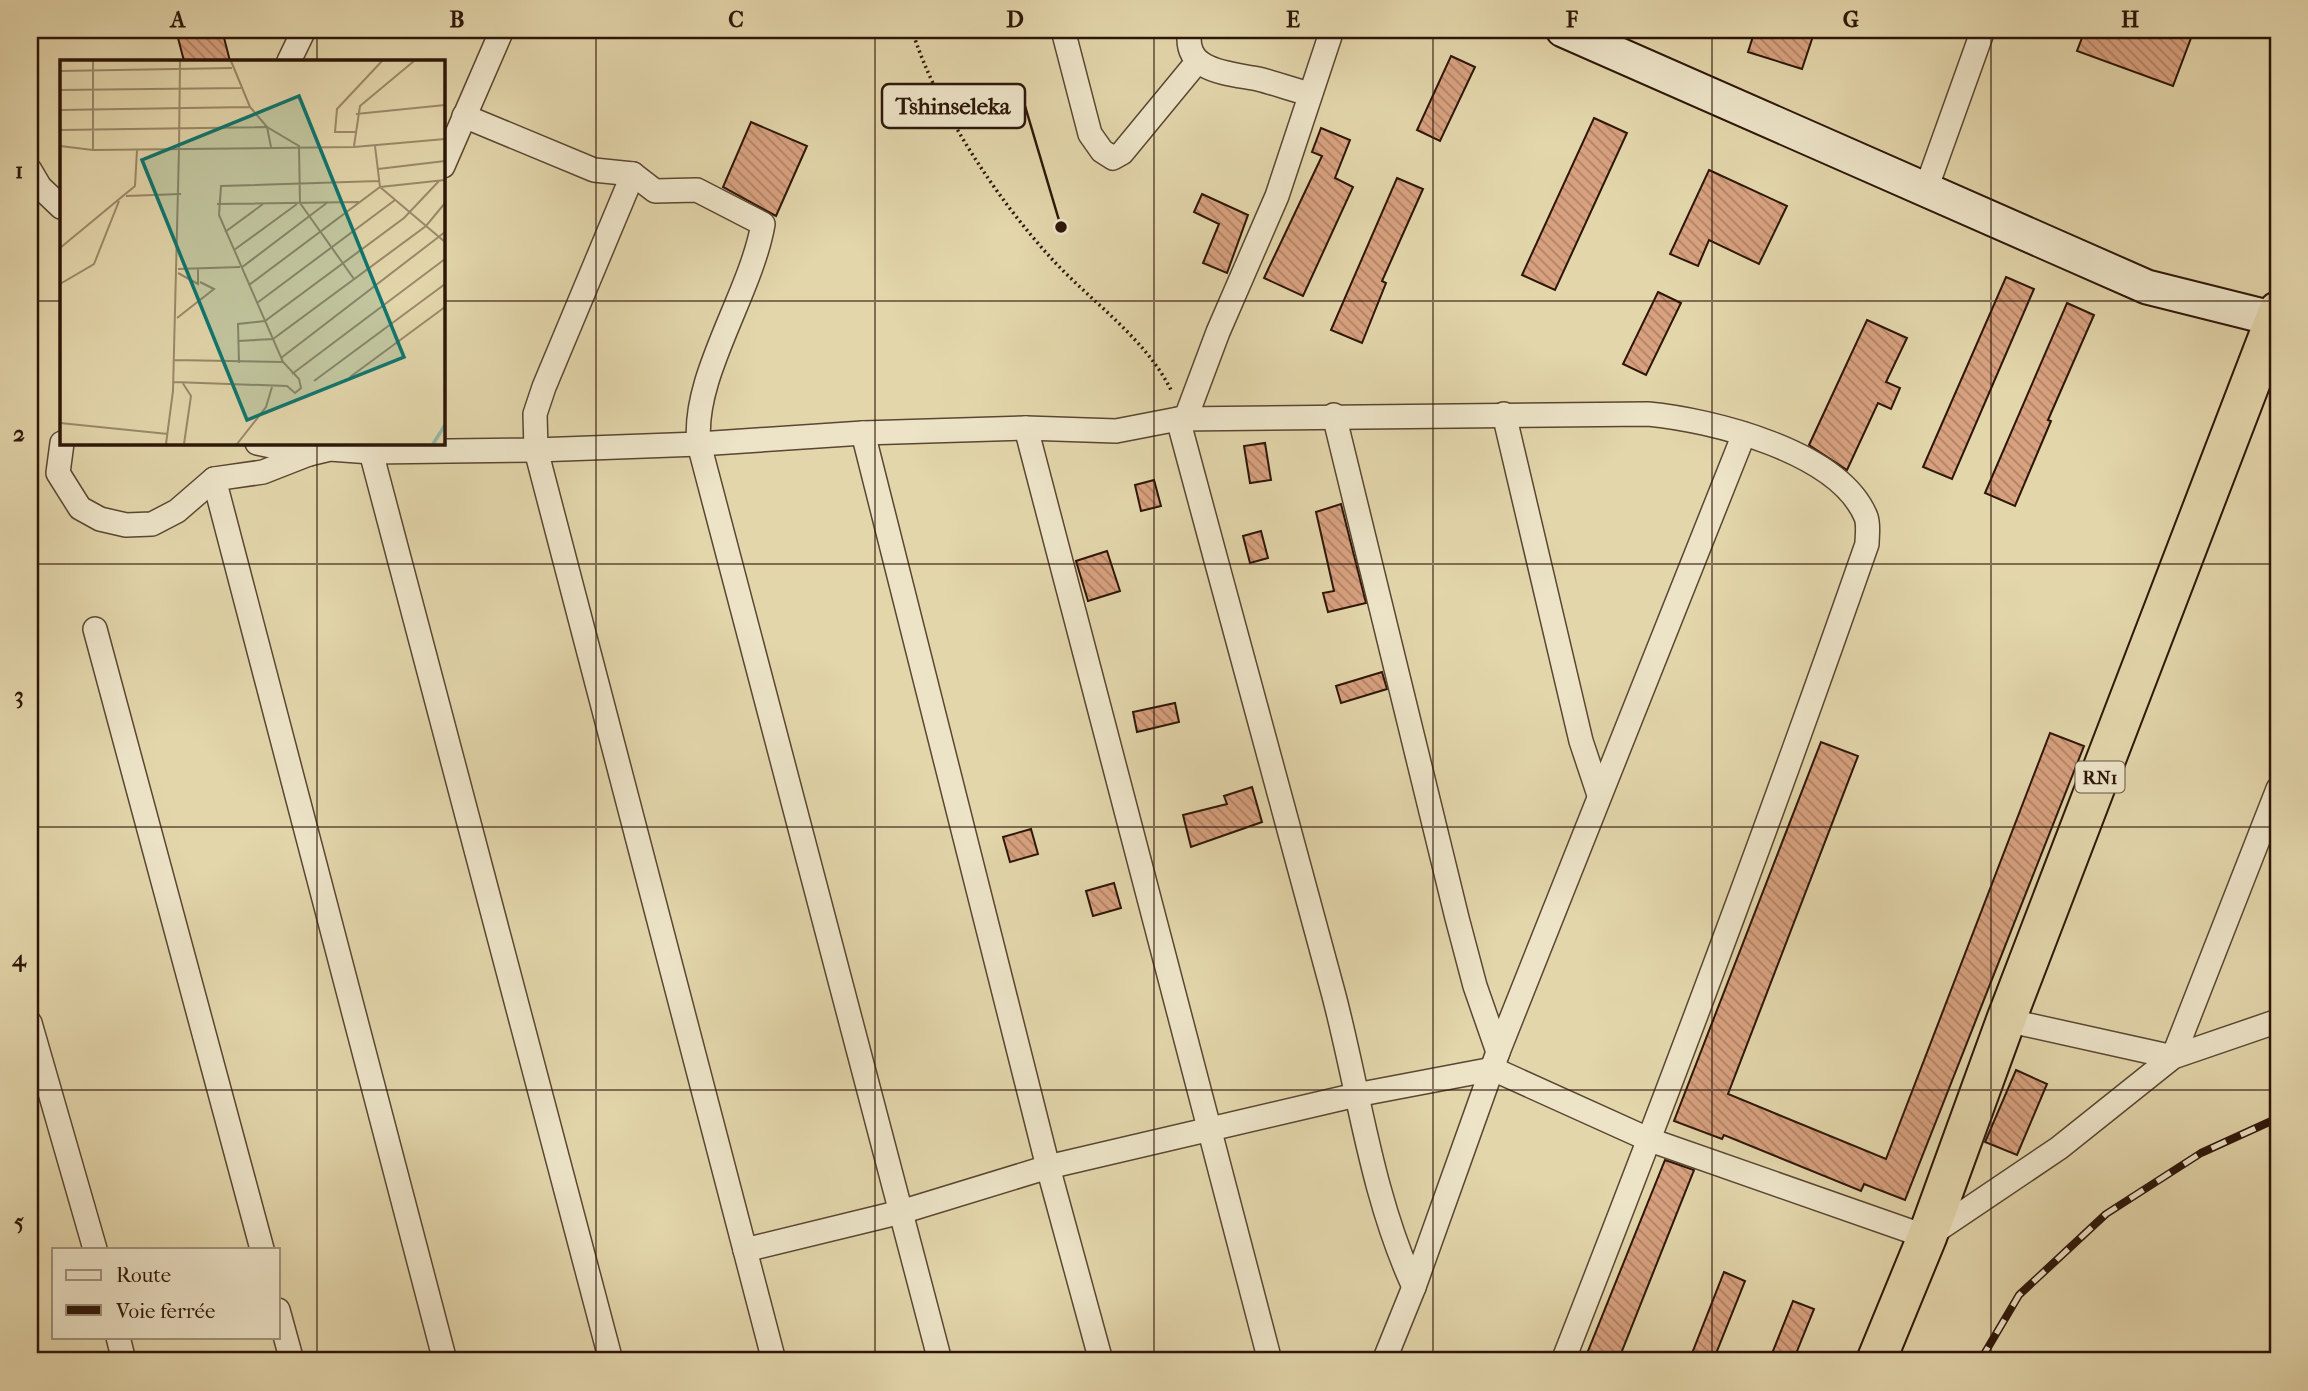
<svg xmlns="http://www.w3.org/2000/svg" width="2308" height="1391" font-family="'IM FELL French Canon',serif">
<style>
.building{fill:url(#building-back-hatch);stroke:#2d1609;stroke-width:2}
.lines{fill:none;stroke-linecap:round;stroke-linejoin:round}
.street-casing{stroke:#5a4632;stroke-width:26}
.secondary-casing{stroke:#2d1609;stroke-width:37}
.highway-casing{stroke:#2d1609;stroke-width:42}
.path{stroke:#2d1609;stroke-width:3.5;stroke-dasharray:2 3.5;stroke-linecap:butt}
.street{stroke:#ede4c8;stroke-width:23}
.secondary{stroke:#ede4c8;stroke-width:33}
.highway{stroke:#e3d6ab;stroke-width:38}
.rail-casing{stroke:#2d1609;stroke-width:8}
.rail{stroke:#ede4c8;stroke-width:5;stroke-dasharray:16;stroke-linecap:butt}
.grid{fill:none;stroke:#2d1609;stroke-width:2;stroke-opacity:0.55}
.labels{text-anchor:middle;stroke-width:5;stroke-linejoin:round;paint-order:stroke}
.shield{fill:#ede4c8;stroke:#675442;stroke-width:2}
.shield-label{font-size:19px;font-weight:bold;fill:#2d1609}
.inset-river{fill:none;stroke:#95b9a9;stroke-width:3.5}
.inset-road{fill:none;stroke:#9a896a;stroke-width:2}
.view{fill:#0f766e;fill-opacity:0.15;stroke:#0f766e;stroke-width:3.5}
.inset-edge{fill:none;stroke:#2d1609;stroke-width:3.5}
.leader{fill:none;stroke:#2d1609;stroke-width:2.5}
.callout-dot{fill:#2d1609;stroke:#ede4c8;stroke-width:2.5}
.callout{fill:#ede4c8;stroke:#2d1609;stroke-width:2.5}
.callout-label{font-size:23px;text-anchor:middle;font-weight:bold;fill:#2d1609}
.neatline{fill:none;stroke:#2d1609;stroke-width:2.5}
.grid-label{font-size:23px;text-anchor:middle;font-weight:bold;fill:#2d1609}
</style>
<defs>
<pattern id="building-back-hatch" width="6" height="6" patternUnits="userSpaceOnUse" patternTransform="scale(1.75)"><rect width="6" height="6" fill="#d8a17f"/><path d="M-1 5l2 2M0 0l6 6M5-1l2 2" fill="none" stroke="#b08266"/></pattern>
</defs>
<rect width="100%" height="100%" fill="#e3d6ab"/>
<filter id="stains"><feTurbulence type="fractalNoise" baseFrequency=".00286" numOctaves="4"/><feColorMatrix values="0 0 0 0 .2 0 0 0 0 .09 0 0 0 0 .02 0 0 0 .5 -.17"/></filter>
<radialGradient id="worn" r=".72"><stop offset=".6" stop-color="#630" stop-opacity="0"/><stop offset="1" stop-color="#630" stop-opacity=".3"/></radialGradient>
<g class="building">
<path d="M 211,30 L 222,30 L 230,61 L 184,61 L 178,38 Z"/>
<path d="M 1755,30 L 1815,30 L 1802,69 L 1748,52 Z"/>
<path d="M 2085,30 L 2194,30 L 2173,86 L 2077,51 Z"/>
<path d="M 1451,56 L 1475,67 L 1440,141 L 1417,130 Z"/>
<path d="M 1594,118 L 1627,133 L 1555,290 L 1522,275 Z"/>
<path d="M 751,122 L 807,146 L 776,216 L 723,187 Z"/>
<path d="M 1321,128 L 1350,140 L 1335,178 L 1353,187 L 1303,296 L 1264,278 L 1322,156 L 1312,152 Z"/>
<path d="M 1709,170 L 1787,206 L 1759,264 L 1709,240 L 1698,266 L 1670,254 Z"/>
<path d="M 1397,178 L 1423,189 L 1382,281 L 1386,283 L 1362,343 L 1331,330 Z"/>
<path d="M 1202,194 L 1248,215 L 1227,273 L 1203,263 L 1219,224 L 1194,212 Z"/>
<path d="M 2006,277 L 2034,289 L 1952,479 L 1923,467 Z"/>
<path d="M 1658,292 L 1681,303 L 1646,375 L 1623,364 Z"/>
<path d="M 2067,303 L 2094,315 L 2048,420 L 2051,421 L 2015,506 L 1985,493 Z"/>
<path d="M 1867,320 L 1907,338 L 1886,382 L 1900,388 L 1891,409 L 1878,403 L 1847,470 L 1809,445 Z"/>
<path d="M 1265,443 L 1271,480 L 1250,483 L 1244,446 Z"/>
<path d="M 1154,480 L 1161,506 L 1141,511 L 1135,485 Z"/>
<path d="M 1341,504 L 1366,603 L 1328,612 L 1323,593 L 1334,591 L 1316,512 Z"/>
<path d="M 1261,531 L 1268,558 L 1250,563 L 1243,536 Z"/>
<path d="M 1107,551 L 1120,591 L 1088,601 L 1076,561 Z"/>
<path d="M 1382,672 L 1387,689 L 1341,703 L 1336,686 Z"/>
<path d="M 1175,703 L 1179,722 L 1137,732 L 1133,712 Z"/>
<path d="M 2050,733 L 2084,746 L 1905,1200 L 1864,1184 L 1861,1191 L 1724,1135 L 1722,1139 L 1674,1121 L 1821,742 L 1858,756 L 1728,1094 L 1886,1159 Z"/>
<path d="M 1252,787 L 1262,822 L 1191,847 L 1183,815 L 1227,804 L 1224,796 Z"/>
<path d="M 1031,829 L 1038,854 L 1010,862 L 1003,837 Z"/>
<path d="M 1114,883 L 1121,908 L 1093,916 L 1086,891 Z"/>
<path d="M 2016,1070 L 2047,1084 L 2017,1155 L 1985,1142 Z"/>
<path d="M 1665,1160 L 1694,1170 L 1618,1361 L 1584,1361 Z"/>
<path d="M 1724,1272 L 1745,1281 L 1713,1361 L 1689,1361 Z"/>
<path d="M 1793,1301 L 1814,1309 L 1793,1361 L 1769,1361 Z"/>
</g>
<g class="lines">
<defs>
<g id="street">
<path d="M 1063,30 L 1090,134 L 1102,151 L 1113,158 L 1122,153 L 1197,62"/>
<path d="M 1190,30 C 1182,72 1228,73 1258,79 C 1275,83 1293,90 1310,94"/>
<path d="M 289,61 L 304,30"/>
<path d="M 464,116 L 594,170 L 633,174 L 655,191 L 697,190 L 763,224 C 751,294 691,378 699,444 L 940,1361"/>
<path d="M 443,166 L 502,30"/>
<path d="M 30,170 L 40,187 L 61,207"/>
<path d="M 633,174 L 544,387 L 535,414 L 536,450 L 774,1361"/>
<path d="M 1926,189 L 1983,30"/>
<path d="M 1504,414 L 1581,741 L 1599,795"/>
<path d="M 1334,415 L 1457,918 L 1475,986 L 1498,1052"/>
<path d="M 1178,419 C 1229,610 1282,800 1333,992 C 1359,1090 1371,1194 1414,1287"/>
<path d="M 1185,420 L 1218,332 L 1277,196 L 1332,30"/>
<path d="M 1026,428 L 1270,1361"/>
<path d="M 863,433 L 1048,1167 L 1101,1361"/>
<path d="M 62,443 L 58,473 L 80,508 L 100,519 L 126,525 L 152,524 L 177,511 L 214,479 L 263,472 L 309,454 L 330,449 L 371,452 L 536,450 L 699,444 L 863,433 L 1026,428 L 1116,431 L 1178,419 L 1648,414 C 1711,420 1839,451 1866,517 C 1869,525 1867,536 1867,544 C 1771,819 1669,1091 1563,1361"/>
<path d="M 257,443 L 309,454"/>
<path d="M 371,452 L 611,1361"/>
<path d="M 214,479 L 445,1361"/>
<path d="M 95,629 L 262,1249"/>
<path d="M 2006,1020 L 2173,1057 L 2278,789"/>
<path d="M 30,1023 L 95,1249"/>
<path d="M 745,1250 L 901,1212 L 1048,1167 L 1356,1095 L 1493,1069 L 1650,1140 L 1927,1237 L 2059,1148 L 2173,1057 L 2278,1021"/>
<path d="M 278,1310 L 292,1361"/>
<path d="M 118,1337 L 124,1361"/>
<path d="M 1384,1361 L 1414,1287 L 1498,1052 L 1744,434"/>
</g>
<path id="secondary" d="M 1563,30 L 2147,287 L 2275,319"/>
<path id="highway" d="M 1876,1361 L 1927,1237 L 2006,1020 L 2278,311"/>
</defs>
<use href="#street" class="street-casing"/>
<use href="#secondary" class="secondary-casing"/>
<use href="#highway" class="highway-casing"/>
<path class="path" d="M 912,30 C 936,107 996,198 1051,258 C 1091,302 1146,338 1172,392"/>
<use href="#street" class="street"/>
<use href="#secondary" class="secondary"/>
<use href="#highway" class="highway"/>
<defs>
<path id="rail" d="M 1980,1361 L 2019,1295 L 2106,1214 L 2201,1153 L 2278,1118"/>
</defs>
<use href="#rail" class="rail-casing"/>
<use href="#rail" class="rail"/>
</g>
<path class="grid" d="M 317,30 L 317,61M 596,30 L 596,1361M 875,30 L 875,1361M 1154,30 L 1154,1361M 1433,30 L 1433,1361M 1712,30 L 1712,1361M 1991,30 L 1991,1361M 30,301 L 61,301M 443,301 L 2278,301M 317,443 L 317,1361M 30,564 L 2278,564M 30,827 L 2278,827M 30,1090 L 2278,1090"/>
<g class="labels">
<rect class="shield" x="2075.5" y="761.5" width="49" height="31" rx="5"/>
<g class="shield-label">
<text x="2100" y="784">RN1</text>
</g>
</g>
<g transform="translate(60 60)">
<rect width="385" height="385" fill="#e3d6ab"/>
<path class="inset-river" d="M 373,384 L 385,365"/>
<path class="inset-road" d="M 33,1 L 33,89M 171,1 L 190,47 L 207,67 L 239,86 L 240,143 L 294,219M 0,11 L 172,8M 0,30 L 181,28M 0,50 L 190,47M 296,54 L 385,45M 0,70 L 207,67 L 211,87M 295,72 L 275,72 L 277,49 L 322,1M 0,86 L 33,90 L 294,87 L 385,79M 294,86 L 300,46 L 354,1M 315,86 L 320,127 L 385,182M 119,89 L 120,1M 318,109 L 385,101M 66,136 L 121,134M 157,144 L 299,142M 165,172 L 203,144M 0,188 L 75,126 L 77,90M 174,190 L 237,144M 181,208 L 268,142M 118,209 L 180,207M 118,213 L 138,224 L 138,208M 0,224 L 34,204 L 59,141M 189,225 L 320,127 L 385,120M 197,243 L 335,140M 117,258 L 154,229 L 140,222M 178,281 L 213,279 L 366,166 L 385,143M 0,291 L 0,332M 221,298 L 385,172M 114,300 L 223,302M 179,303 L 178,264 L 205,261 L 344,158 L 379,121M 232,314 L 385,199M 290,317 L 385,247M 254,321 L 385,224M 114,322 L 227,326 L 235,333 L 241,328 L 239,319 L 223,302 L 159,155 L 161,126 L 319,121M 122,322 L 131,336 L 124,384M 0,363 L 108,374M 106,384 L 113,331 L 119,89M 177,384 L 206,347 L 212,327"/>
<path class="view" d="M 239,36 L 344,297 L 187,360 L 82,100 Z"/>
<rect width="385" height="385" class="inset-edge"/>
</g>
<path class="leader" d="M1061 227L1025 106"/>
<circle class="callout-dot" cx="1061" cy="227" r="7"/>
<rect class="callout" x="882" y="84" width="143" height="44" rx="7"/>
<g class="callout-label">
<text x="953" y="114">Tshinseleka</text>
</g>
<rect width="2308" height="1391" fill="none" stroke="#e3d6ab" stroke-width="77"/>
<rect x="52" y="1248" width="228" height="91" fill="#ede4c8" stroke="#a0927c" stroke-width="2"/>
<rect x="66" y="1270" width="35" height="10" fill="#ede4c8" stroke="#a0927c" stroke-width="2"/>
<text x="116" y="1282" font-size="21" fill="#2d1609">Route</text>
<rect x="66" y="1305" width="35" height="10" fill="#2d1609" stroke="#a0927c" stroke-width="2"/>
<text x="116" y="1318" font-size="21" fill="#2d1609">Voie ferrée</text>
<rect x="38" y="38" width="2232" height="1314" class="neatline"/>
<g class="grid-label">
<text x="178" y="27">A</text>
<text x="457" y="27">B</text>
<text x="736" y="27">C</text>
<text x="1015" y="27">D</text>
<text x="1293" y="27">E</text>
<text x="1572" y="27">F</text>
<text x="1851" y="27">G</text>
<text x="2130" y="27">H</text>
<text x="19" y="178">1</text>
<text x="19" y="441">2</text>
<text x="19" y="703">3</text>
<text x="19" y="966">4</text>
<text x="19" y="1229">5</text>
</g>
<rect width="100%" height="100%" filter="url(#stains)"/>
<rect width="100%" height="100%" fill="url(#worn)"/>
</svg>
